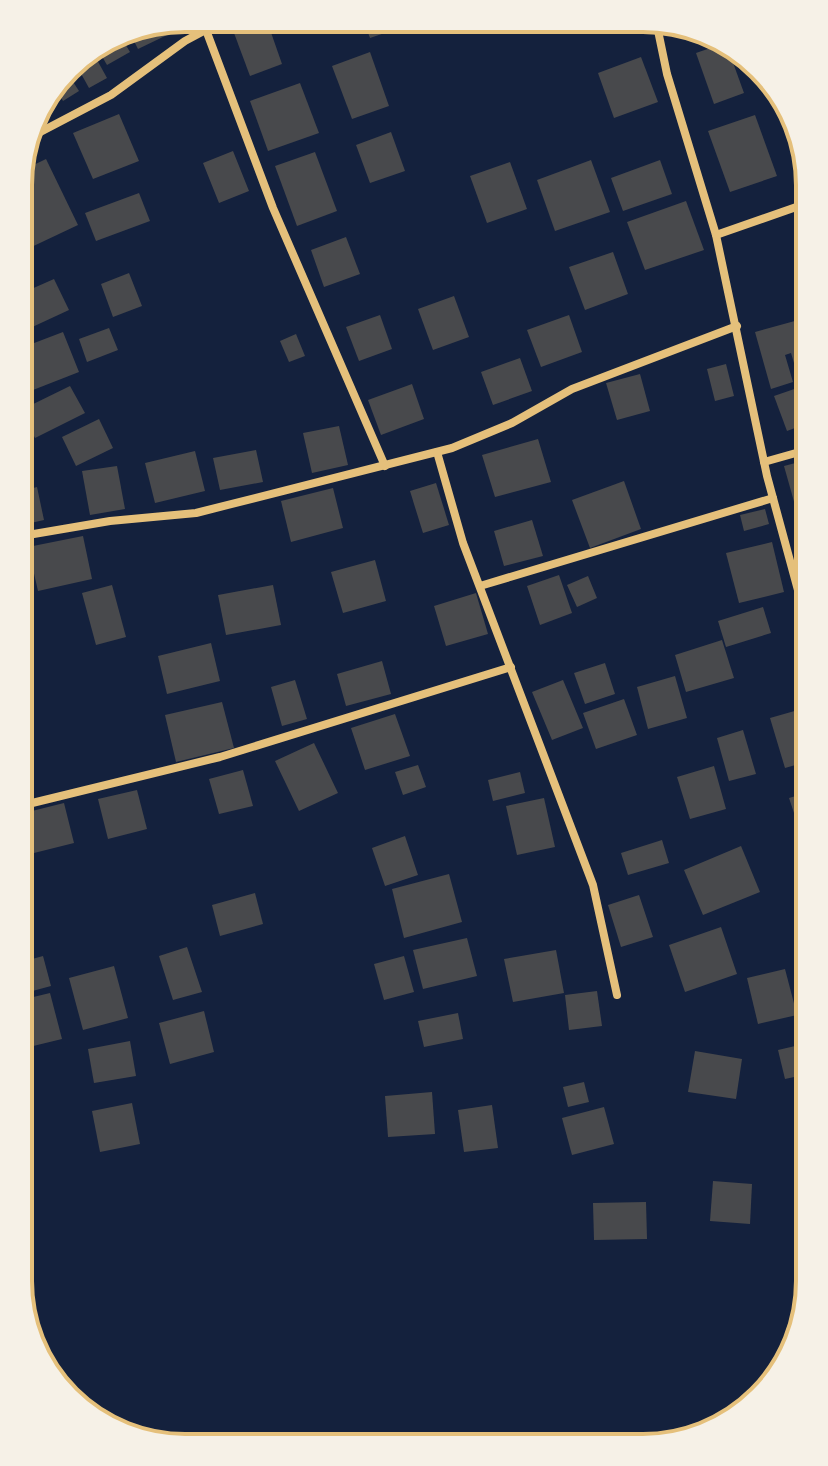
<svg xmlns="http://www.w3.org/2000/svg" width="828" height="1466" font-family="Montserrat,sans-serif">
<style>
.building{fill:#48494c}
.lines{fill:none;stroke-linecap:round;stroke-linejoin:round}
.minor{stroke:#e5c07b;stroke-width:8}
.rim{fill:none;stroke:#e5c07b;stroke-width:4}
</style>
<rect width="100%" height="100%" fill="#14213d"/>
<g class="building">
<path d="M 185,18 L 190,24 L 138,49 L 128,29 Z"/>
<path d="M 363,19 L 422,20 L 423,20 L 370,38 Z"/>
<path d="M 267,21 L 282,64 L 250,76 L 234,33 Z"/>
<path d="M 595,21 L 625,21 L 599,31 Z"/>
<path d="M 685,26 L 686,26 L 702,34 L 690,39 Z"/>
<path d="M 118,32 L 130,52 L 107,65 L 96,46 Z"/>
<path d="M 722,44 L 727,46 L 744,93 L 714,104 L 696,53 Z"/>
<path d="M 91,49 L 107,78 L 89,88 L 74,61 Z"/>
<path d="M 370,52 L 389,106 L 352,119 L 332,66 Z"/>
<path d="M 641,57 L 658,102 L 614,118 L 598,73 Z"/>
<path d="M 754,61 L 772,88 L 764,91 Z"/>
<path d="M 66,71 L 79,91 L 63,101 L 54,87 Z"/>
<path d="M 300,83 L 319,133 L 268,151 L 250,101 Z"/>
<path d="M 119,114 L 139,161 L 93,179 L 73,133 Z"/>
<path d="M 755,115 L 777,176 L 730,192 L 708,131 Z"/>
<path d="M 391,132 L 405,171 L 370,183 L 356,145 Z"/>
<path d="M 233,151 L 249,191 L 219,203 L 203,163 Z"/>
<path d="M 315,152 L 337,211 L 297,226 L 275,166 Z"/>
<path d="M 46,159 L 78,225 L 23,251 L 20,244 L 19,172 Z"/>
<path d="M 591,160 L 610,212 L 555,231 L 537,180 Z"/>
<path d="M 660,160 L 672,194 L 623,211 L 611,178 Z"/>
<path d="M 510,162 L 527,209 L 487,223 L 470,176 Z"/>
<path d="M 139,193 L 150,221 L 96,241 L 85,213 Z"/>
<path d="M 686,201 L 704,250 L 645,270 L 627,222 Z"/>
<path d="M 346,237 L 360,274 L 324,287 L 311,250 Z"/>
<path d="M 613,252 L 628,294 L 585,310 L 569,267 Z"/>
<path d="M 129,273 L 142,306 L 113,317 L 101,284 Z"/>
<path d="M 54,279 L 69,310 L 28,329 L 20,311 L 20,294 Z"/>
<path d="M 454,296 L 469,337 L 433,350 L 418,309 Z"/>
<path d="M 380,315 L 392,349 L 359,361 L 346,327 Z"/>
<path d="M 569,315 L 582,352 L 541,367 L 527,330 Z"/>
<path d="M 802,319 L 803,382 L 800,383 L 791,353 L 785,355 L 793,382 L 771,389 L 755,332 Z"/>
<path d="M 109,328 L 118,350 L 87,362 L 79,339 Z"/>
<path d="M 63,332 L 79,372 L 33,390 L 21,359 L 21,348 Z"/>
<path d="M 296,334 L 305,356 L 289,362 L 280,341 Z"/>
<path d="M 520,358 L 532,391 L 493,405 L 481,372 Z"/>
<path d="M 726,364 L 734,396 L 715,401 L 707,369 Z"/>
<path d="M 640,374 L 650,411 L 617,420 L 606,383 Z"/>
<path d="M 412,384 L 424,419 L 381,435 L 368,400 Z"/>
<path d="M 70,386 L 85,413 L 35,438 L 21,410 Z"/>
<path d="M 803,386 L 803,425 L 787,431 L 774,396 Z"/>
<path d="M 99,419 L 113,448 L 76,466 L 62,437 Z"/>
<path d="M 339,426 L 348,465 L 312,473 L 303,433 Z"/>
<path d="M 538,439 L 551,482 L 495,497 L 482,455 Z"/>
<path d="M 256,450 L 263,482 L 220,490 L 213,458 Z"/>
<path d="M 195,451 L 205,491 L 155,503 L 145,463 Z"/>
<path d="M 803,461 L 804,522 L 800,523 L 784,466 Z"/>
<path d="M 117,466 L 125,509 L 90,515 L 82,471 Z"/>
<path d="M 624,481 L 641,529 L 590,548 L 572,500 Z"/>
<path d="M 436,483 L 449,525 L 423,533 L 410,491 Z"/>
<path d="M 37,487 L 44,520 L 22,525 L 22,491 Z"/>
<path d="M 333,488 L 343,528 L 291,542 L 281,501 Z"/>
<path d="M 765,509 L 769,524 L 744,531 L 740,515 Z"/>
<path d="M 532,520 L 543,556 L 504,566 L 494,531 Z"/>
<path d="M 83,536 L 92,579 L 38,591 L 28,547 Z"/>
<path d="M 804,541 L 804,566 L 803,566 L 797,543 Z"/>
<path d="M 772,542 L 784,592 L 739,603 L 726,553 Z"/>
<path d="M 375,560 L 386,601 L 343,613 L 331,572 Z"/>
<path d="M 23,565 L 30,600 L 22,602 L 22,566 Z"/>
<path d="M 559,575 L 572,613 L 540,625 L 527,586 Z"/>
<path d="M 588,576 L 597,598 L 577,607 L 567,585 Z"/>
<path d="M 112,585 L 126,637 L 96,645 L 82,593 Z"/>
<path d="M 273,585 L 281,625 L 226,635 L 218,595 Z"/>
<path d="M 476,593 L 488,634 L 446,646 L 434,606 Z"/>
<path d="M 763,607 L 771,633 L 726,647 L 718,621 Z"/>
<path d="M 722,640 L 734,678 L 686,692 L 675,655 Z"/>
<path d="M 211,643 L 220,681 L 167,694 L 158,656 Z"/>
<path d="M 382,661 L 391,694 L 346,706 L 337,674 Z"/>
<path d="M 605,663 L 615,694 L 585,704 L 574,673 Z"/>
<path d="M 675,676 L 687,718 L 648,729 L 637,687 Z"/>
<path d="M 295,680 L 307,719 L 282,726 L 271,687 Z"/>
<path d="M 563,680 L 583,728 L 552,740 L 532,692 Z"/>
<path d="M 624,699 L 637,735 L 596,749 L 583,713 Z"/>
<path d="M 222,702 L 234,748 L 176,762 L 165,715 Z"/>
<path d="M 805,708 L 806,762 L 785,768 L 770,718 Z"/>
<path d="M 395,714 L 410,756 L 365,770 L 351,728 Z"/>
<path d="M 743,730 L 756,774 L 729,781 L 717,738 Z"/>
<path d="M 314,743 L 338,793 L 299,811 L 275,761 Z"/>
<path d="M 418,765 L 426,787 L 403,795 L 395,772 Z"/>
<path d="M 714,766 L 726,809 L 690,819 L 677,777 Z"/>
<path d="M 243,770 L 253,806 L 219,814 L 209,779 Z"/>
<path d="M 520,772 L 525,793 L 493,801 L 488,780 Z"/>
<path d="M 137,790 L 147,829 L 108,839 L 98,799 Z"/>
<path d="M 806,793 L 806,849 L 789,798 Z"/>
<path d="M 544,798 L 555,847 L 517,855 L 506,806 Z"/>
<path d="M 64,803 L 74,843 L 34,853 L 24,813 Z"/>
<path d="M 405,836 L 418,875 L 385,886 L 372,848 Z"/>
<path d="M 662,840 L 669,863 L 628,875 L 621,853 Z"/>
<path d="M 741,846 L 760,892 L 703,915 L 684,870 Z"/>
<path d="M 449,874 L 462,922 L 404,938 L 392,889 Z"/>
<path d="M 255,893 L 263,924 L 220,936 L 212,905 Z"/>
<path d="M 639,895 L 653,937 L 621,947 L 608,905 Z"/>
<path d="M 721,927 L 737,974 L 685,992 L 669,945 Z"/>
<path d="M 467,938 L 477,976 L 423,989 L 413,950 Z"/>
<path d="M 187,947 L 202,992 L 173,1000 L 159,956 Z"/>
<path d="M 556,950 L 564,993 L 513,1002 L 504,959 Z"/>
<path d="M 43,956 L 51,986 L 25,993 L 25,961 Z"/>
<path d="M 404,956 L 414,992 L 384,1000 L 374,964 Z"/>
<path d="M 114,966 L 128,1018 L 83,1030 L 69,978 Z"/>
<path d="M 785,969 L 797,1015 L 758,1024 L 747,978 Z"/>
<path d="M 597,991 L 602,1026 L 569,1030 L 565,995 Z"/>
<path d="M 50,993 L 62,1039 L 25,1048 L 25,999 Z"/>
<path d="M 204,1011 L 214,1052 L 170,1064 L 159,1023 Z"/>
<path d="M 458,1013 L 463,1039 L 424,1047 L 418,1021 Z"/>
<path d="M 130,1041 L 136,1076 L 94,1083 L 88,1049 Z"/>
<path d="M 808,1043 L 808,1074 L 785,1079 L 778,1050 Z"/>
<path d="M 695,1051 L 742,1059 L 736,1099 L 688,1092 Z"/>
<path d="M 584,1082 L 589,1102 L 568,1107 L 563,1087 Z"/>
<path d="M 432,1092 L 435,1134 L 388,1137 L 385,1096 Z"/>
<path d="M 132,1103 L 140,1144 L 100,1152 L 92,1111 Z"/>
<path d="M 492,1105 L 498,1148 L 464,1152 L 458,1110 Z"/>
<path d="M 604,1107 L 614,1144 L 572,1155 L 562,1118 Z"/>
<path d="M 713,1181 L 752,1184 L 750,1224 L 710,1221 Z"/>
<path d="M 646,1202 L 647,1239 L 594,1240 L 593,1203 Z"/>
</g>
<g class="lines">
<g class="minor">
<path d="M 656,21 L 667,74 L 716,235 L 767,476 L 805,616"/>
<path d="M 206,30 L 273,208 L 385,466"/>
<path d="M 27,139 L 111,95 L 185,41 L 228,18"/>
<path d="M 716,235 L 802,205"/>
<path d="M 437,452 L 463,543 L 593,885 L 617,995"/>
<path d="M 764,462 L 803,451"/>
<path d="M 22,536 L 110,521 L 196,513 L 452,448 L 512,423 L 572,389 L 737,326"/>
<path d="M 480,586 L 773,498"/>
<path d="M 24,805 L 220,757 L 511,667"/>
</g>
</g>
<path d="M0 0H828V1466H0ZM185 32H643A153 153 0 0 1 796 185V1281A153 153 0 0 1 643 1434H185A153 153 0 0 1 32 1281V185A153 153 0 0 1 185 32Z" fill="#f6f1e7" fill-rule="evenodd"/>
<path class="rim" d="M185 32H643A153 153 0 0 1 796 185V1281A153 153 0 0 1 643 1434H185A153 153 0 0 1 32 1281V185A153 153 0 0 1 185 32Z"/>
</svg>
